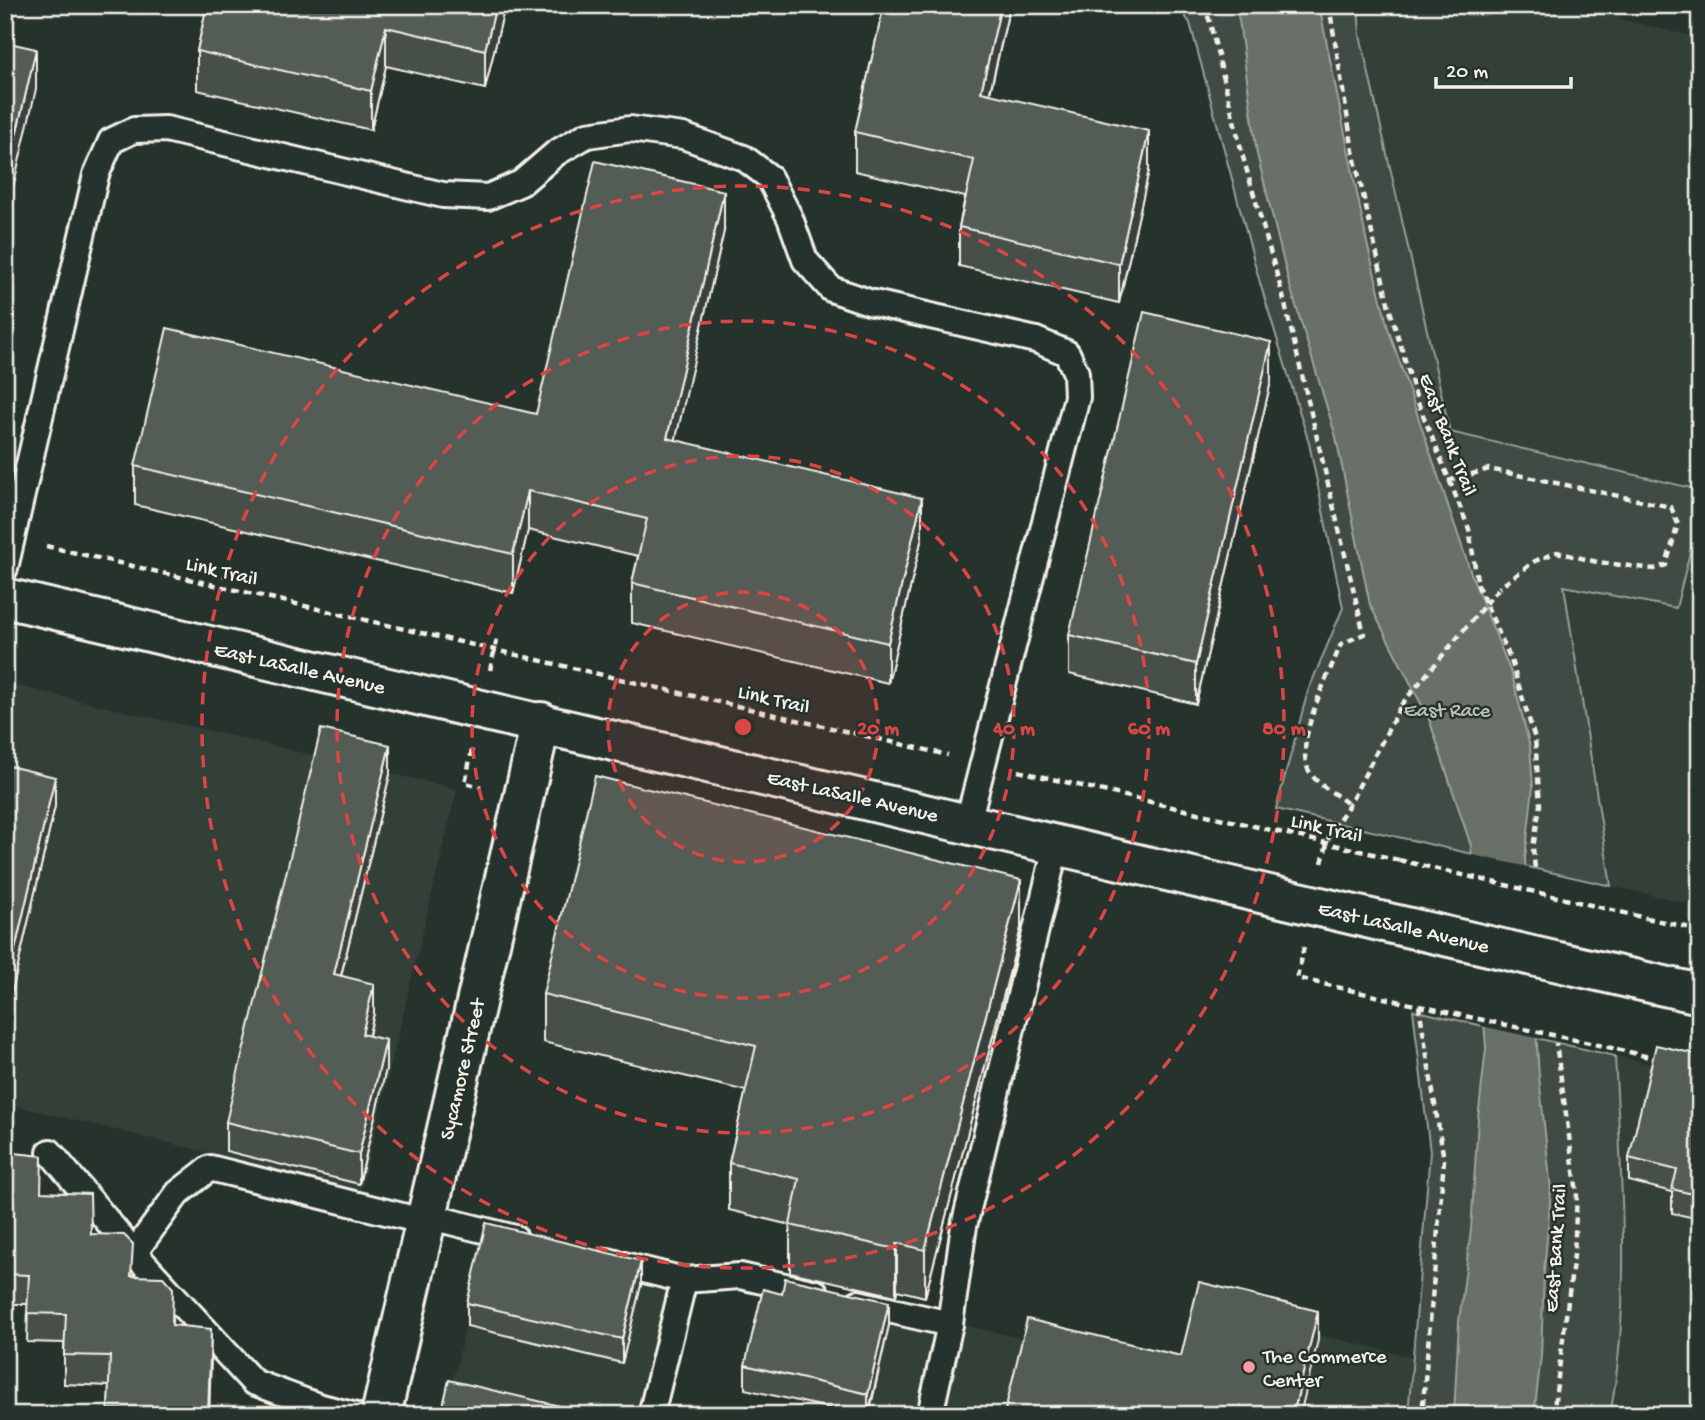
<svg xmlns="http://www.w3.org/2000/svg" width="1705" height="1420" font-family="'Gochi Hand',sans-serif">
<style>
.built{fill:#333f39}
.green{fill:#414b45;stroke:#9a9e96;stroke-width:2}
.water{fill:#676f68;stroke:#9fa39b;stroke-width:2}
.pier{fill:#26332d}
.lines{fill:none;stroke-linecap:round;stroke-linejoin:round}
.service-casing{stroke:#f4f1e8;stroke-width:30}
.minor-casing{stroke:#f4f1e8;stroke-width:44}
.tertiary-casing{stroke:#f4f1e8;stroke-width:44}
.path{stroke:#f4f1e8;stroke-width:4.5;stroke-dasharray:7 5;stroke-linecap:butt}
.service{stroke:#26332d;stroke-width:24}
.minor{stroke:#26332d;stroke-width:38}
.tertiary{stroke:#26332d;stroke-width:38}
.tertiary-bridge-casing{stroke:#f4f1e8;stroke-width:44;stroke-linecap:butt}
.path-bridge{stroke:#f4f1e8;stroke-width:4.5;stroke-dasharray:7 5;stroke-linecap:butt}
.tertiary-bridge{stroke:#26332d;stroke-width:38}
.wall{fill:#474f49;stroke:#f4f1e8;stroke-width:2}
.shaded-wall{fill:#39403c;stroke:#f4f1e8;stroke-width:2}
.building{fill:#525c55;stroke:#f4f1e8;stroke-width:2}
.ring{fill:none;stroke:#da4645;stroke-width:3.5;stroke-dasharray:12 9}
.poi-dot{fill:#ff9aa2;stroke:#26332d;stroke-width:2.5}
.labels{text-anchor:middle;stroke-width:5;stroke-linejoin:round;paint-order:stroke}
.street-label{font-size:21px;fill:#f4f1e8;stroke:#26332d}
.park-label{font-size:21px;fill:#bebfb7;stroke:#26332d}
.poi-label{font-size:21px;fill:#f4f1e8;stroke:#26332d;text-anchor:start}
.centre{fill:#da4645;stroke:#26332d;stroke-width:3.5}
.ring-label{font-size:21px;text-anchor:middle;font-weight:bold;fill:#da4645;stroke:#26332d;stroke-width:5;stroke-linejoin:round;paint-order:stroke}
</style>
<rect width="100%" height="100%" fill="#26332d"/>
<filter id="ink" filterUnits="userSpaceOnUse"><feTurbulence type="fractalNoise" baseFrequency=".0143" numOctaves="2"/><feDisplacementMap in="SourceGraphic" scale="14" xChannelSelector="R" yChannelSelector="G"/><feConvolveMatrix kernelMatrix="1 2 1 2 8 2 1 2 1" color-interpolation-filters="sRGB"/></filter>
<g filter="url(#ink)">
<g class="built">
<path d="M 1358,5 L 1588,5 L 1623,20 L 1700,38 L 1700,490 L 1450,432 L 1360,35 Z"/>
<path d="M 1700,512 L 1700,906 L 1611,886 L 1564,586 L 1676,608 Z"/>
<path d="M 5,683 L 457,789 L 361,1190 L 5,1103 Z"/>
<path d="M 1615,1056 L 1700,1075 L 1700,1415 L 1610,1415 L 1617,1375 L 1624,1226 Z"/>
<path d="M 486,1238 L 668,1283 L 638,1415 L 445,1415 Z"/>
<path d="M 1198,1306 L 1412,1357 L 1408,1415 L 869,1415 L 894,1308 L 1175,1375 Z"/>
</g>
<g class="green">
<path d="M 1177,5 L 1358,5 L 1360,35 L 1450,432 L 1700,490 L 1700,512 L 1676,608 L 1564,586 L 1611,886 L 1276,809 L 1308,691 L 1343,608 L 1309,443 L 1260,283 L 1190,23 Z"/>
<path d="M 1413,1010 L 1615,1056 C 1621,1173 1632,1300 1610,1415 L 1408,1415 L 1430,1152 Z"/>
</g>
<path class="water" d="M 1235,5 L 1319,5 L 1367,243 L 1388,328 L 1473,579 L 1512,675 L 1530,747 L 1533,787 L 1525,858 L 1539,1076 L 1551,1190 L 1544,1273 L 1541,1356 L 1534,1415 L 1454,1415 L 1459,1321 L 1471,1230 L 1478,1119 L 1486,1048 L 1471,846 L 1429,719 L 1370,605 L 1336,437 L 1289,283 L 1257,154 L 1239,20 Z"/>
<path class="pier" d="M 1468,854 L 1529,867 L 1541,1039 L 1481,1026 Z"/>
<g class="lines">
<defs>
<g id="service">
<path d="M 5,568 L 96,175 L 111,141 L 134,130 L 166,129 L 443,195 L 488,197 L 521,183 L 556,153 L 587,135 L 630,129 L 683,136 L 744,158 L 769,177 L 790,218 L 805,260 L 831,289 L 869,302 L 1036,340 L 1067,353 L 1076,373 L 1077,397 L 968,822"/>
<path d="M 50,1152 L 134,1253 L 253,1382 L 318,1406 L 353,1415"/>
<path d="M 427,1216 L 515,1238"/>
<path d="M 134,1253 L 178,1193 L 210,1168 L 426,1222"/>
<path d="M 608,1261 L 684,1280 L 740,1276 L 816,1293"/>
<path d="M 858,1303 L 950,1324"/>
<path d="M 651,1415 L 684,1280"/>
<path d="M 930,1415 L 950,1324 L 964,1226 L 1057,843"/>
</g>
<path id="minor" d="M 381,1415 L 541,722"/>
<g id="tertiary">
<path d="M 5,598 L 1384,922"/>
<path d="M 1633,979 L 1700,994"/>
</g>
</defs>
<use href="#service" class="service-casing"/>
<use href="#minor" class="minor-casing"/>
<use href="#tertiary" class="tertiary-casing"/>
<g class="path">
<path d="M 1202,5 L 1209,19 L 1243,157 L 1283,296 L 1364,634 L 1341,644 C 1330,673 1290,747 1311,774 C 1320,787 1337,794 1349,805"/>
<path d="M 1329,5 L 1353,151 L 1389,307 L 1417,400 L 1469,529 L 1478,586 L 1511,660 L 1535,739 L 1540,805 L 1533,848 L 1535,869"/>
<path d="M 1448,481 L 1489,469 L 1671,507 L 1678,524 L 1666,565 L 1654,569 L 1597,562 L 1557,552 L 1535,561 L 1499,588"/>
<path d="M 46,546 L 948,755"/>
<path d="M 490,670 L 497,639"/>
<path d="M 472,750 L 465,783 L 481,787"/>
<path d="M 1018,771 L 1399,860"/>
<path d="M 1322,863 L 1330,833 L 1349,805 L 1401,705"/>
<path d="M 1646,918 L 1700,930"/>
<path d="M 1304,947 L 1297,978 L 1419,1006 L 1444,1160 L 1422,1415"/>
<path d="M 1617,1049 L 1657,1059"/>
<path d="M 1553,1415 L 1574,1255 L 1577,1193 L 1556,1043"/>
</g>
<use href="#service" class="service"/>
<use href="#minor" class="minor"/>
<use href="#tertiary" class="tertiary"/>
<defs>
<path id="tertiary-bridge" d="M 1384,922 L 1633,979"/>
</defs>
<use href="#tertiary-bridge" class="tertiary-bridge-casing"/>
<g class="path-bridge">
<path d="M 1401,705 L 1499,588"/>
<path d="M 1399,860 L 1646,918"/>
<path d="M 1419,1006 L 1617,1049"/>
</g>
<use href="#tertiary-bridge" class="tertiary-bridge"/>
</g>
<g class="wall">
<path d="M 207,5 L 505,5 L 485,89 L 386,66 L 371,130 L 197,90 L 197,51 Z"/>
<path d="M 884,5 L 1010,5 L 990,94 L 1149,170 L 1119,303 L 959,266 L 959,227 L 965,197 L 855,171 L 855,132 Z"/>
<path d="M 724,231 L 675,440 L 922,537 L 888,683 L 632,623 L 632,583 L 638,556 L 528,530 L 513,593 L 135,505 L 135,466 L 536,414 Z"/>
<path d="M 1271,381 L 1196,704 L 1069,674 L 1069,635 Z"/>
<path d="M 5,765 L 55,806 L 7,1013 L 5,1013 Z"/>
<path d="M 390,774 L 341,976 L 374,1013 L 369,1035 L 386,1069 L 359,1184 L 226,1151 L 226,1122 Z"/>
<path d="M 1021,928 L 925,1297 L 897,1290 L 896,1296 L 790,1272 L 790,1225 L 729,1210 L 729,1163 L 746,1091 L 543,1042 L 543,994 Z"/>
<path d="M 1700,1055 L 1700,1219 L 1672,1213 L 1672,1192 L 1629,1181 L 1629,1158 Z"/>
<path d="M 5,1152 L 41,1192 L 91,1234 L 133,1276 L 173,1325 L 211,1359 L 209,1415 L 108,1415 L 109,1386 L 64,1384 L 64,1343 L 27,1342 L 28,1304 L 5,1304 Z"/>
<path d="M 641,1285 L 622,1363 L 467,1326 L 467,1303 Z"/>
<path d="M 889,1325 L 869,1415 L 859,1415 L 745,1389 L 745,1365 Z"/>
</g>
<g class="shaded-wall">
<path d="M 496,5 L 505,5 L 485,89 L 485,50 Z"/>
<path d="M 1001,5 L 1010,5 L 981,131 L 981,92 Z"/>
<path d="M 386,27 L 386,66 L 371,130 L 371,91 Z"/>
<path d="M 36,49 L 36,89 L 5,222 L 5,183 Z"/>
<path d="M 1149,131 L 1149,170 L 1119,303 L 1119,264 Z"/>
<path d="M 724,191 L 724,231 L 667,477 L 667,438 Z"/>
<path d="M 1271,342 L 1271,381 L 1196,704 L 1196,664 Z"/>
<path d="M 528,491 L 528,530 L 513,593 L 513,554 Z"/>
<path d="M 922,498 L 922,537 L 888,683 L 888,643 Z"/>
<path d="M 390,745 L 390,774 L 334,1004 L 334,974 Z"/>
<path d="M 55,777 L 55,806 L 7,1013 L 7,984 Z"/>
<path d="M 1021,880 L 1021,928 L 925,1297 L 925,1250 Z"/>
<path d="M 374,984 L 374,1013 L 362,1063 L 362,1034 Z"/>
<path d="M 386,1040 L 386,1069 L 359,1184 L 359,1154 Z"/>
<path d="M 897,1243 L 897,1290 L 896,1296 L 896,1249 Z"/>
<path d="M 641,1261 L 641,1285 L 622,1363 L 622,1339 Z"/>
<path d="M 889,1302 L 889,1325 L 868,1415 L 868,1394 Z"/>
<path d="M 1318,1311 L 1318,1340 L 1300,1415 L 1293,1415 Z"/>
<path d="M 211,1329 L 209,1415 L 208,1415 Z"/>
</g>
<g class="building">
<path d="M 207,5 L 496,5 L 485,50 L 386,27 L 371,91 L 197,51 Z"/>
<path d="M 884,5 L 1001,5 L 981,92 L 1149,131 L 1119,264 L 959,227 L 974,160 L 855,132 Z"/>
<path d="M 5,42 L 36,49 L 5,183 Z"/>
<path d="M 595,161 L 724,191 L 667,438 L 922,498 L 888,643 L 632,583 L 647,519 L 528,491 L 513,554 L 135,466 L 167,328 L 536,414 Z"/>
<path d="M 1144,312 L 1271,342 L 1196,664 L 1069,635 Z"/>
<path d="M 321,729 L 390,745 L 334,974 L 374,984 L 362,1034 L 386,1040 L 359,1154 L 226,1122 Z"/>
<path d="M 5,765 L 55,777 L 7,984 L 5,983 Z"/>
<path d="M 595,776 L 1021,880 L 925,1250 L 897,1243 L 896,1249 L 790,1225 L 799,1179 L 729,1163 L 756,1046 L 543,994 Z"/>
<path d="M 1656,1045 L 1700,1055 L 1700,1196 L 1672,1189 L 1677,1170 L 1629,1158 Z"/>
<path d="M 5,1152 L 42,1156 L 41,1192 L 90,1194 L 91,1234 L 124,1235 L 133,1244 L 131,1276 L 163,1277 L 173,1288 L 172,1325 L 211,1329 L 208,1415 L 144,1415 L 144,1410 L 108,1409 L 110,1356 L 64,1355 L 66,1314 L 27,1313 L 29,1275 L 5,1274 Z"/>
<path d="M 486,1223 L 641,1261 L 622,1339 L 467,1303 Z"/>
<path d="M 785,1278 L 889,1302 L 868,1394 L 745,1365 L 763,1289 L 782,1294 Z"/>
<path d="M 1199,1282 L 1318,1311 L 1293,1415 L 1004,1415 L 1027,1319 L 1181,1356 Z"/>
<path d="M 449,1380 L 594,1414 L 594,1415 L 441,1415 Z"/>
</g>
</g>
<circle cx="743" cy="727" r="135" fill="#da4645" fill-opacity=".12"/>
<g class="ring">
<circle cx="743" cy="727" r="135"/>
<circle cx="743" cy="727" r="271"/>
<circle cx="743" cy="727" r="406"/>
<circle cx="743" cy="727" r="541"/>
</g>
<circle class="poi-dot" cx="1249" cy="1367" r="7"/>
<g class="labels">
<g class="street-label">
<text transform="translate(1449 434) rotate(69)" y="7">East Bank Trail</text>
<text transform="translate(222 570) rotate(13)" y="7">Link Trail</text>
<text transform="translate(300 667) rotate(13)" y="7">East LaSalle Avenue</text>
<text transform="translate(774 698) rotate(13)" y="7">Link Trail</text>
<text transform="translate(853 795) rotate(13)" y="7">East LaSalle Avenue</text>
<text transform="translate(1327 827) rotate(13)" y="7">Link Trail</text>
<text transform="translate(1404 926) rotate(13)" y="7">East LaSalle Avenue</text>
<text transform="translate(461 1069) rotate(-77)" y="7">Sycamore Street</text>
<text transform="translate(1554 1248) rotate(-86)" y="7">East Bank Trail</text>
</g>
<g class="park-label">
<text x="1447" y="716">East Race</text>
</g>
<g class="poi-label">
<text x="1263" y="1362">The Commerce<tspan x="1263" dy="24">Center</tspan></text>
</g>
</g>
<circle cx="743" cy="727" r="10" class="centre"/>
<g class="ring-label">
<text x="878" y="734">20 m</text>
<text x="1014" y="734">40 m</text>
<text x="1149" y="734">60 m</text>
<text x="1284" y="734">80 m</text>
</g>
<rect width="1705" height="1420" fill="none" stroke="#26332d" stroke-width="28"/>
<rect x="14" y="14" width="1677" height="1392" fill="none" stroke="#f4f1e8" stroke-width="2.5" filter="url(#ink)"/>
<path d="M1436 77v10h135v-10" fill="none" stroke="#f4f1e8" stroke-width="3.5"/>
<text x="1446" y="77" font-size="21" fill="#f4f1e8" stroke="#26332d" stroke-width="5" paint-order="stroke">20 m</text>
</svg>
